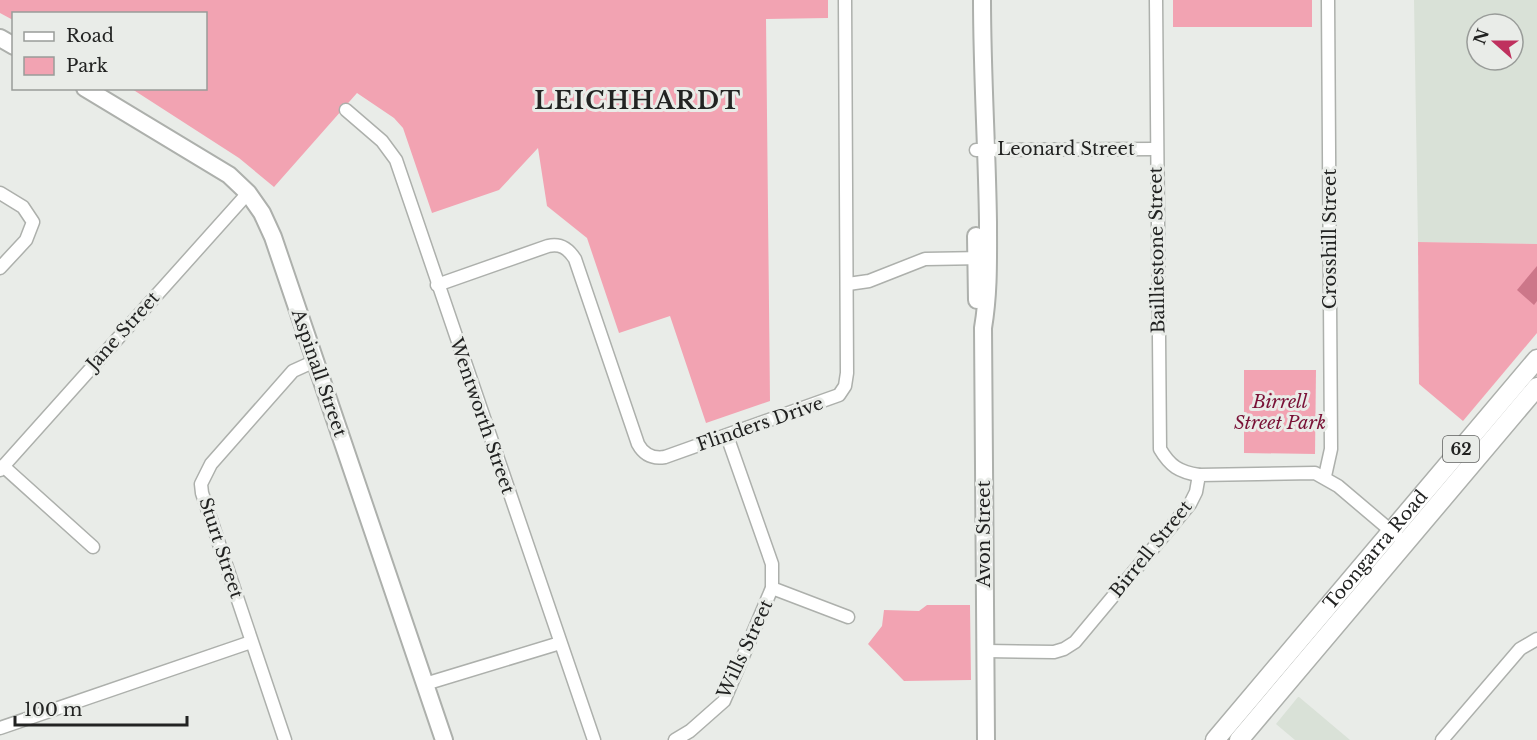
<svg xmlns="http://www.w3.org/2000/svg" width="1537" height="740" font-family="'Libre Baskerville',serif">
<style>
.built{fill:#d9e1d7;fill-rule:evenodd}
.green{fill:#f2a3b2}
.water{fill:#cc7789}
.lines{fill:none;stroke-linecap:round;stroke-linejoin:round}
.street-casing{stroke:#adb0ac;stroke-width:15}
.secondary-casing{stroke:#adb0ac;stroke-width:20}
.primary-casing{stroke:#adb0ac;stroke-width:21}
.street{stroke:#fff;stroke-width:12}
.secondary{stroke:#fff;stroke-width:16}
.primary{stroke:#fff;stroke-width:18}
.labels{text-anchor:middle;stroke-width:6;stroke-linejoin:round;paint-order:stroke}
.shield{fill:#e9ece8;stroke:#5e5f5d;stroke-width:1.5}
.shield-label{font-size:16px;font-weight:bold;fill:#222322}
.street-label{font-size:18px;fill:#222322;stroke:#e9ece8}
.park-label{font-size:18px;font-style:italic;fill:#791136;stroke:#e9ece8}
.district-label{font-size:24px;font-weight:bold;letter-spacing:1.5px;fill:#222322;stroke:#e9ece8}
</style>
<rect width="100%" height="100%" fill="#e9ece8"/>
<g class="built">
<path d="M 1414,0 L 1537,0 L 1537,244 L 1418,242 ZM 1477,24 L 1513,24 L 1513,60 L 1477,60 Z"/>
<path d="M 1298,697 L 1299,697 L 1350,740 L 1295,740 L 1276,724 Z"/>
</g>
<g class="green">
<path d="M 0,0 L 828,0 L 828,18 L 766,19 L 770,401 L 706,423 L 670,316 L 619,333 L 587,238 L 547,206 L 538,148 L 499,190 L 432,213 L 403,128 L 394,118 L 357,93 L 274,187 L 239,158 L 132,89 L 206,88 L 206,14 L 14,14 L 13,20 L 0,13 Z"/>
<rect x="1173" y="0" width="139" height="27"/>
<path d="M 1418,242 L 1537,244 L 1537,333 L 1463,421 L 1419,384 Z"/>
<path d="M 1244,370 L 1316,370 L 1315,454 L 1244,453 Z"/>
<path d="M 927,605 L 970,605 L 971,680 L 904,681 L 868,644 L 882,626 L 884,610 L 919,611 Z"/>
</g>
<path class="water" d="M 1537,266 L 1537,301 L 1534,305 L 1517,290 Z"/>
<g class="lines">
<defs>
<g id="street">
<path d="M 1156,0 L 1160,449 C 1170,466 1179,472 1199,475"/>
<path d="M 346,110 L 382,141 L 396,160 L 594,740"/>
<path d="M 976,150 L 1155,149"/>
<path d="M 0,193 L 23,207 L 33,222 L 26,240 L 0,268"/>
<path d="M 848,284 L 869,281 L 925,259 L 984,258"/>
<path d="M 437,285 L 548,246 C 560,243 568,248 575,259 L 638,444 C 644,455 653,459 665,457 L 839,395 L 845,386 L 847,373 L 845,0"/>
<path d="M 3,466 L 93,547"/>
<path d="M 0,470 L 248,193"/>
<path d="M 1325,476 L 1331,449 L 1328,0"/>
<path d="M 772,588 L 848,617"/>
<path d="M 986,651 L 1054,652 L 1064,649 L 1075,642 L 1190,504 L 1196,492 L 1199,475 L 1315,473 L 1338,486 L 1397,536"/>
<path d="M 425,684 L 560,643"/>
<path d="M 0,728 L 251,642"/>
<path d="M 285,740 L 202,493 L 201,484 L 211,464 L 293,371 L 315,361"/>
<path d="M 675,740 L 690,731 L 724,701 L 772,588 L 772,564 L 727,436"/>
<path d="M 1442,740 L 1520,649 L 1537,639"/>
</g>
<g id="secondary">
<path d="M 982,0 C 982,74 987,148 988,222 C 988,258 989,292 983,328 L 986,740"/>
<path d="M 0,38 L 14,46"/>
<path d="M 85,88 L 229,175 L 248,193 L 262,213 L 273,237 L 444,740"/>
<path d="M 976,236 L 977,300"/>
</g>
<g id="primary">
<path id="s1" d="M 1215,740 L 1537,359"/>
<path d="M 1239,740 L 1537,387"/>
</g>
</defs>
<use href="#street" class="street-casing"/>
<use href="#secondary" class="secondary-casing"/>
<use href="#primary" class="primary-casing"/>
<use href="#street" class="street"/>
<use href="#secondary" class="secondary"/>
<use href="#primary" class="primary"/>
</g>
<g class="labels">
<rect class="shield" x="1443" y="436" width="36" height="26" rx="4.5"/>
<g class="shield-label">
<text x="1461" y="455">62</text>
</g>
<g class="street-label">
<text x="1066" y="155">Leonard Street</text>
<text transform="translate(1330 239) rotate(-90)" y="6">Crosshill Street</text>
<text transform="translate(1157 250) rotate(-91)" y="6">Bailliestone Street</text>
<text transform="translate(123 331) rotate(-48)" y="6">Jane Street</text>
<text transform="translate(319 373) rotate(71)" y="6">Aspinall Street</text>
<text transform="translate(482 416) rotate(71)" y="6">Wentworth Street</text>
<text transform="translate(760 424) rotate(-19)" y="6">Flinders Drive</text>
<text transform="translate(984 534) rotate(-90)" y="6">Avon Street</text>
<text transform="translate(221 548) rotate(72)" y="6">Sturt Street</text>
<text transform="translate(1151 549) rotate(-51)" y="6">Birrell Street</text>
<text dy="6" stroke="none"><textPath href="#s1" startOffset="249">Toongarra Road</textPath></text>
<text transform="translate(745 649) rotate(-65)" y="6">Wills Street</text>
</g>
<g class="park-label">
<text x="1280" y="408">Birrell<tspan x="1280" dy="21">Street Park</tspan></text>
</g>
<g class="district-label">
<text x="638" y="109">LEICHHARDT</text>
</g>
</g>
<rect x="12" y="12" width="195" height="78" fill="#e9ece8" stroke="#999c99" stroke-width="1.5"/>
<rect x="24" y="32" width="30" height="9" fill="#ffffff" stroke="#999c99" stroke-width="1.5"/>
<text x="66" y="42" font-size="18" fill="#222322">Road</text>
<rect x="24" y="57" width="30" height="18" fill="#f2a3b2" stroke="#999c99" stroke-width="1.5"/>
<text x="66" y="72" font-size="18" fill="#222322">Park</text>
<g transform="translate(1495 42) rotate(291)"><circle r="28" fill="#e9ece8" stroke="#999c99" stroke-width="1.5"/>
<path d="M0-4.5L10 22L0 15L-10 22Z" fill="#bf315e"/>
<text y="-9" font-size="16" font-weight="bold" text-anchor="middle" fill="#222322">N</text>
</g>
<path d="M15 716v9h172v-9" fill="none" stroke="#222322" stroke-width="3"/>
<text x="24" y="716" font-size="18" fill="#222322" stroke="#e9ece8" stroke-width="4.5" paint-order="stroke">100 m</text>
</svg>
